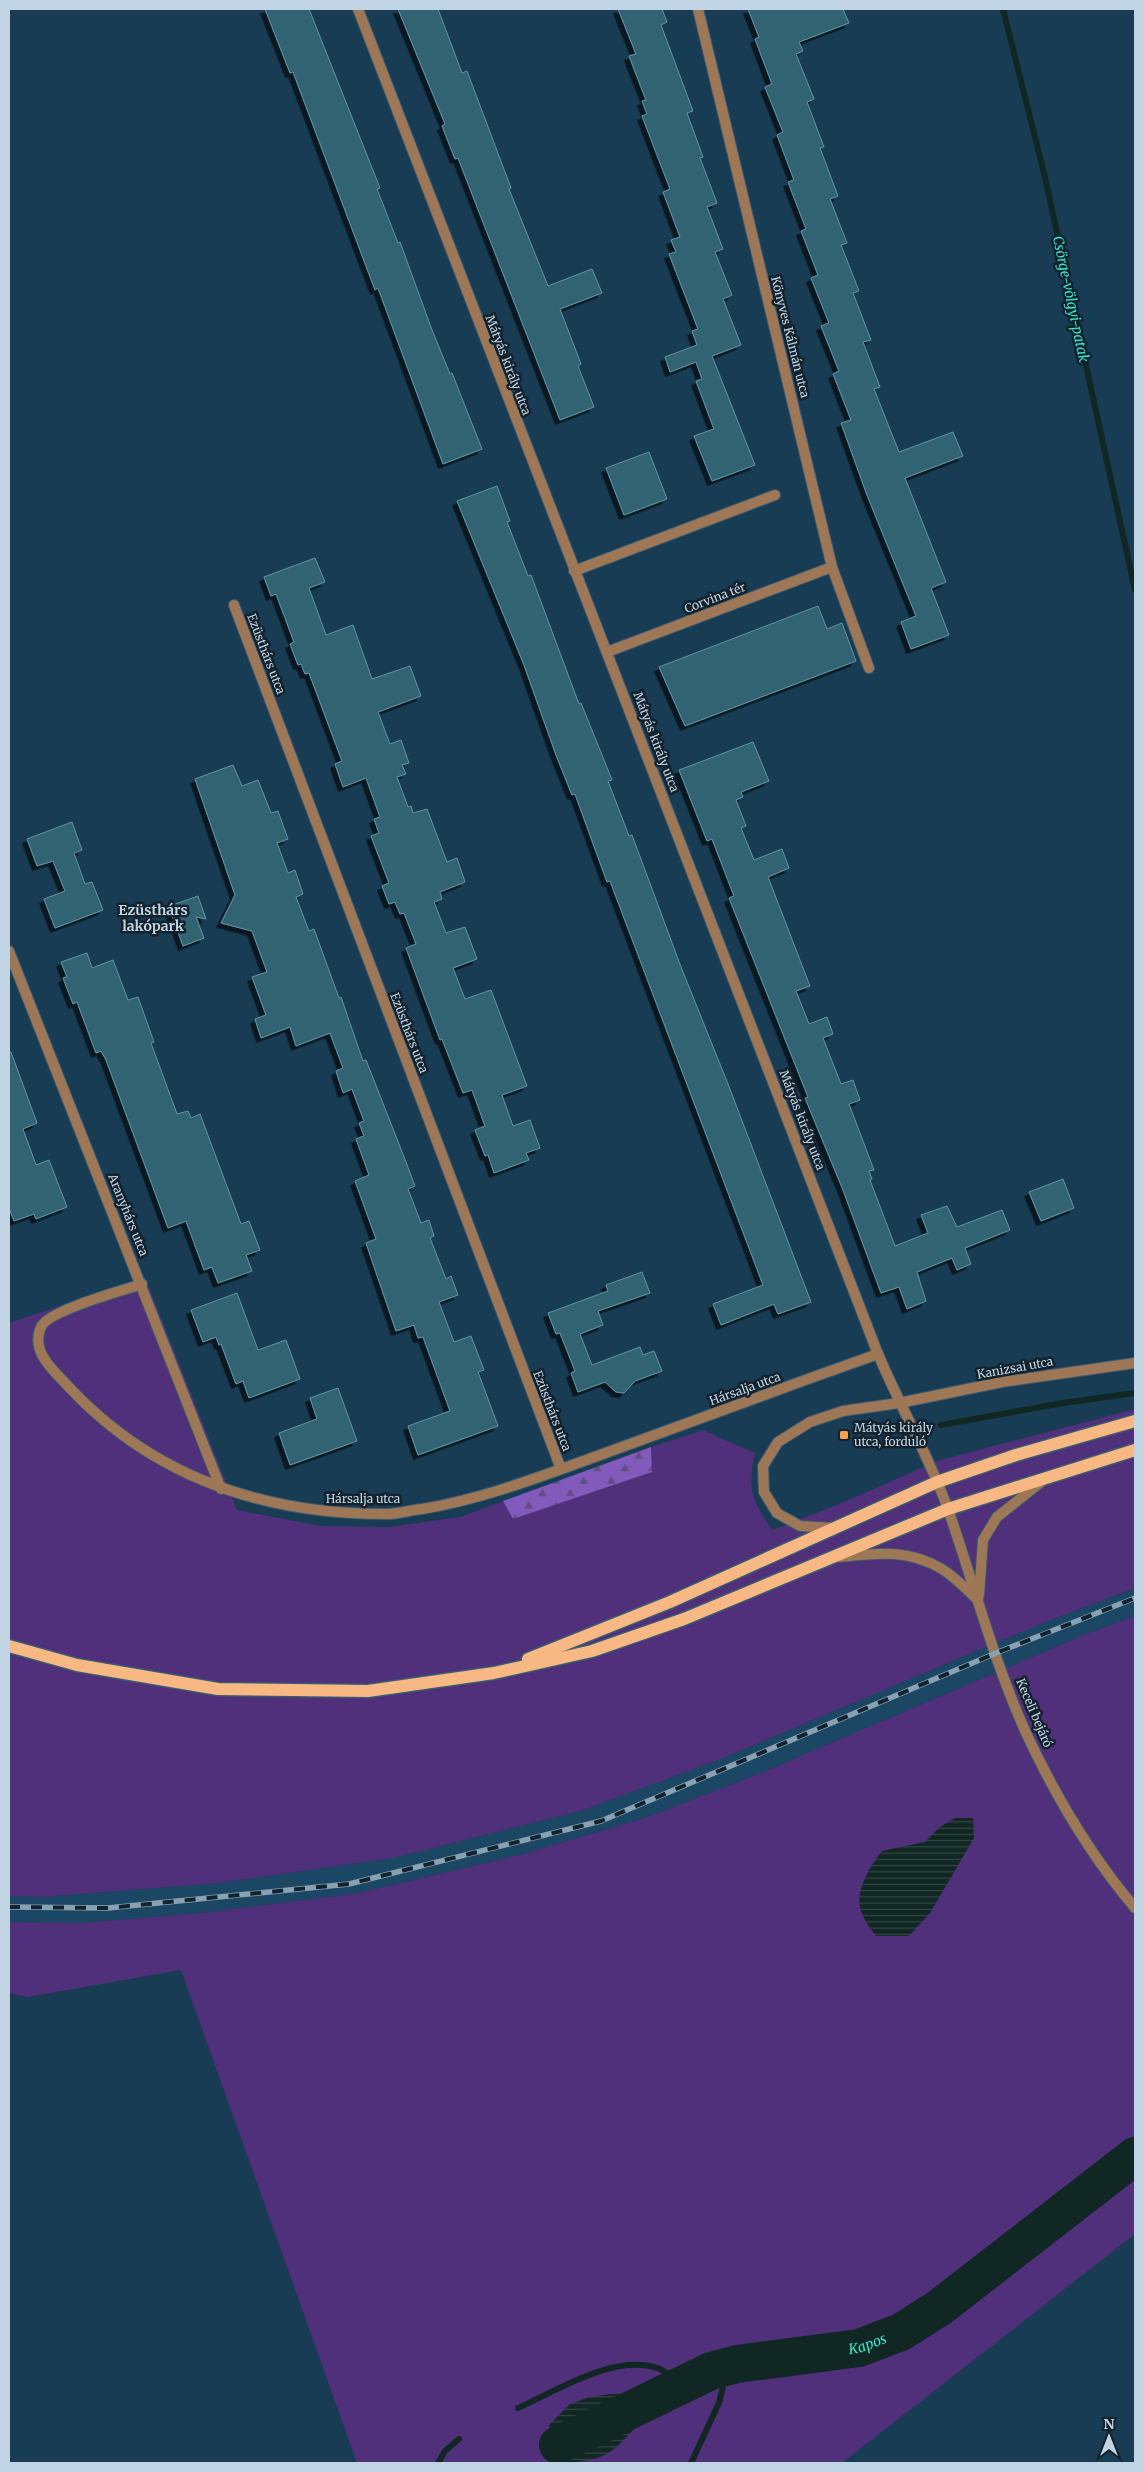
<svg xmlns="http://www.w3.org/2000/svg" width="1144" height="2472" font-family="Merriweather,serif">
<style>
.built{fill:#1b4764}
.grass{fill:#502f7b;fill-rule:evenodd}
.forest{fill:url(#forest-firs)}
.water{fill:url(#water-rules)}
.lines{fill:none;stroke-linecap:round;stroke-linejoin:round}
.stream{stroke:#112723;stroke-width:6}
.river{stroke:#112723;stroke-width:38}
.building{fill:#306372;stroke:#6294a4;filter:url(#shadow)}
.service-casing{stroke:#3a5a71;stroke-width:12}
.minor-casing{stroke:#3a5a71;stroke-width:12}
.primary-casing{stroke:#3a5a71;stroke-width:15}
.service{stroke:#9e7757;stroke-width:10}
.minor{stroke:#9e7757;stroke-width:10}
.primary{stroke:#f8b883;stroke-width:12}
.rail-casing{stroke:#88a1b3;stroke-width:5.5}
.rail{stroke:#13222d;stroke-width:4;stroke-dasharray:11;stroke-linecap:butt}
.poi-dot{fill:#f9a04d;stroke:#13222d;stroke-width:2}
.labels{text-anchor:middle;stroke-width:5;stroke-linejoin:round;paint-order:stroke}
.street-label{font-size:12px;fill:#c1d4e3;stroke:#13222d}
.poi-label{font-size:12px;fill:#c1d4e3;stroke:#13222d;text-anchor:start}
.water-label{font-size:14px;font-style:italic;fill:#32e9cf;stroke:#13222d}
.neighbourhood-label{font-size:14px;font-weight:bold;fill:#c1d4e3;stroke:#13222d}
</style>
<defs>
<pattern id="forest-firs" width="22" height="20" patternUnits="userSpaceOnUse" patternTransform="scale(1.25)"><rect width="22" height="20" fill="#825abb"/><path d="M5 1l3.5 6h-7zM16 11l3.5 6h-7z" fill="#624e85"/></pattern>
<pattern id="water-rules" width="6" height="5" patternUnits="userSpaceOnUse" patternTransform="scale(1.25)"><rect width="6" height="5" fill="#112723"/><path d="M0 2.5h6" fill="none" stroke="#324543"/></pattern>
<filter id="shadow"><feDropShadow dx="-4.5" dy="4.5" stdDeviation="0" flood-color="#0009"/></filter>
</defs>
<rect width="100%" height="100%" fill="#183c54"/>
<path class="built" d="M 1135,1588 L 1135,1616 L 1084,1635 L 756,1775 L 645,1818 L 519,1855 L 359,1893 L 212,1912 L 82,1923 L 9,1922 L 9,1896 L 43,1897 L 219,1883 L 393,1858 L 580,1811 L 716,1761 L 1043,1623 Z"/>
<g class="grass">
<path d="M 145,1277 L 237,1510 L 320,1526 L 389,1527 L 460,1517 L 503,1501 L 513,1518 L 652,1472 L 651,1447 L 703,1430 L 755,1453 C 747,1489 752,1500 772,1530 L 842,1503 L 937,1461 L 1135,1409 L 1135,1588 L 1043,1623 L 716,1761 L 580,1811 L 393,1858 L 219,1883 L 43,1897 L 9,1896 L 9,1323 Z"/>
<path d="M 1135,1616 L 1135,2234 L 842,2463 L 357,2463 L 181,1970 L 27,1997 L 9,1993 L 9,1922 L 82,1923 L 212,1912 L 359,1893 L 519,1855 L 645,1818 L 756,1775 L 1084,1635 ZM 940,1827 L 958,1865 L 929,1913 L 882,1851 L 925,1842 Z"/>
</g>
<path class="forest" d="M 651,1447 L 652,1472 L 513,1519 L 503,1501 Z"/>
<g class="water">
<path d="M 955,1818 L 973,1818 L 974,1838 L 930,1913 L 909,1936 L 876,1936 C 872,1930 866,1923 863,1916 C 852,1894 869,1868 882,1851 L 925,1842 L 940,1827 Z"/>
<path d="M 671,2382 L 681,2385 L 683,2396 C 673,2401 661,2405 652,2412 C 615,2443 620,2460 565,2463 L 549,2425 L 570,2404 L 587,2398 L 610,2394 L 637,2395 Z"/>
</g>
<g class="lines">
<g class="stream">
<path d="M 1003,9 L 1044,173 L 1135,590"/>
<path d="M 941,1425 L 1063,1403 L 1135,1393"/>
<path d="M 518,2408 C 558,2390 616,2352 660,2369 C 667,2372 675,2380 681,2385"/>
<path d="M 438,2463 L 445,2451 L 459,2439"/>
<path d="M 691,2463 L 719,2403 L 728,2366"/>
</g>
<path class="river" id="s1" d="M 558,2445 L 711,2371 L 737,2364 L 859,2348 L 901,2332 L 939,2308 L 1135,2156"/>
</g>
<g class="building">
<path d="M 265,9 L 309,9 L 380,188 L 377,189 L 398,243 L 400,242 L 432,330 L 450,374 L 452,373 L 482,449 L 443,464 L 378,288 L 375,290 L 293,72 L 290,73 Z"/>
<path d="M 398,9 L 438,9 L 462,73 L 467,71 L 511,188 L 509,189 L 548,286 L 592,269 L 602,293 L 560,309 L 581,364 L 578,366 L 594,407 L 560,420 L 458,158 L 455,159 L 442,126 L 445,124 Z"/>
<path d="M 618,9 L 662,9 L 667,22 L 661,25 L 693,111 L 687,113 L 703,157 L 700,158 L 717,203 L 707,207 L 723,249 L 715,252 L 732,295 L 723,299 L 741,345 L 712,356 L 755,465 L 712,481 L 694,436 L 714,429 L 696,381 L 702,379 L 696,362 L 670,372 L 665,357 L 697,345 L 692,331 L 698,329 L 669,254 L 676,252 L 671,240 L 680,237 L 663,192 L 670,189 L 642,116 L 647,114 L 642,101 L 646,100 L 629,56 L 636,54 Z"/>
<path d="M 748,9 L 843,9 L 849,23 L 799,42 L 803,51 L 796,54 L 814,99 L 807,102 L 824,147 L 820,148 L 838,196 L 830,199 L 847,243 L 841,245 L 859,291 L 853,293 L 871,340 L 863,342 L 880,387 L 874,389 L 899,452 L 953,432 L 963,456 L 905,478 L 946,582 L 931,588 L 949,635 L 911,649 L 901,622 L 916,616 L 867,495 L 841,423 L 851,420 L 833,374 L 839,371 L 821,326 L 829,323 L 811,278 L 818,275 L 801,231 L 806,229 L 788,182 L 794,180 L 777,135 L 783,132 L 765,87 L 772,84 L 755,39 L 759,37 Z"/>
<path d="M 649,452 L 667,499 L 624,515 L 606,468 Z"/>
<path d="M 497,486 L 510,521 L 507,522 L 528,576 L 531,575 L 579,704 L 581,703 L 602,755 L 612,780 L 608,781 L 629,836 L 632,835 L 681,967 L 728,1084 L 811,1302 L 778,1314 L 774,1304 L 721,1325 L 713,1304 L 763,1285 L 610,881 L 607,882 L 575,794 L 572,795 L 556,755 L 524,665 L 457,501 Z"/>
<path d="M 315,558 L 325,582 L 309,588 L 326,635 L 353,625 L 372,679 L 410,666 L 421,696 L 378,712 L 390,744 L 401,740 L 409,763 L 402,765 L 406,774 L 397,777 L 408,807 L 411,806 L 413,813 L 427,809 L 447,862 L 457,858 L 465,882 L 440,892 L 442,899 L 434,902 L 446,933 L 465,927 L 477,959 L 453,968 L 465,999 L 491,990 L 527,1086 L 502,1095 L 513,1126 L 530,1120 L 540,1148 L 526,1153 L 529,1160 L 494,1173 L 488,1155 L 485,1156 L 475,1130 L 485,1126 L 472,1090 L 463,1093 L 442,1039 L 440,1040 L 406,948 L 416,944 L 404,913 L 400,914 L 395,902 L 389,904 L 382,886 L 389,883 L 371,836 L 379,833 L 374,819 L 380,817 L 366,778 L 343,787 L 335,764 L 342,761 L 309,673 L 305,674 L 301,664 L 298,665 L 290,644 L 294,642 L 276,594 L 271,596 L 264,577 Z"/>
<path d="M 818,606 L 827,629 L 842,623 L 856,661 L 685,726 L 659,667 Z"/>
<path d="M 753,742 L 769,781 L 741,792 L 743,797 L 736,800 L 746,826 L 741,828 L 754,860 L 782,849 L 789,868 L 768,877 L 810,986 L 796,991 L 809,1024 L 827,1017 L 833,1034 L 823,1038 L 841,1084 L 853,1080 L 860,1100 L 849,1104 L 874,1170 L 869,1171 L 872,1179 L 870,1180 L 895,1246 L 928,1233 L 921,1215 L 947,1206 L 957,1227 L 1002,1210 L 1010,1230 L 965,1248 L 971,1264 L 957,1270 L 952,1258 L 917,1272 L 926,1301 L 907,1309 L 899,1287 L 881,1293 L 843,1190 L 805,1098 L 808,1097 L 729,898 L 734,896 L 712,839 L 707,841 L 679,770 Z"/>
<path d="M 233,765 L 242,786 L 258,780 L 271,813 L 278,811 L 288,839 L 277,843 L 288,873 L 295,870 L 303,894 L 296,897 L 309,931 L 314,929 L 339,998 L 341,997 L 363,1061 L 366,1060 L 406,1162 L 415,1186 L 408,1189 L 421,1223 L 429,1220 L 434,1236 L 430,1238 L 446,1279 L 451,1276 L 458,1295 L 439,1302 L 454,1342 L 471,1336 L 484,1370 L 478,1372 L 498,1426 L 418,1455 L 408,1426 L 450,1411 L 423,1337 L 418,1338 L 414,1325 L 396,1331 L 366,1243 L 376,1239 L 355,1181 L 369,1175 L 356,1139 L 364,1136 L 359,1123 L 364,1121 L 352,1089 L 343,1093 L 336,1071 L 343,1068 L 330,1033 L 296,1046 L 290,1027 L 261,1038 L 255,1019 L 266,1015 L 252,977 L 267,972 L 252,931 L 221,923 L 235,895 L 195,779 Z"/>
<path d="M 72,822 L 82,850 L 74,853 L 85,884 L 92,882 L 103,910 L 55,928 L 44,899 L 65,891 L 53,861 L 37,866 L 27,839 Z"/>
<path d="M 198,896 L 206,919 L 196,917 L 204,938 L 183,946 L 170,910 L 164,908 Z"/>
<path d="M 87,953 L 92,968 L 113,960 L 128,1000 L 138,997 L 154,1042 L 151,1043 L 177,1114 L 188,1111 L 191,1118 L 200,1114 L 241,1224 L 249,1221 L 260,1250 L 246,1255 L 252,1271 L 218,1283 L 212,1267 L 204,1270 L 186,1221 L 168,1228 L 106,1060 L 101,1051 L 96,1053 L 77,1002 L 73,1004 L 63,978 L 67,977 L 61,962 Z"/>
<path d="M 11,1052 L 37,1123 L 23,1129 L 36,1165 L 49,1160 L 67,1207 L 36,1219 L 34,1214 L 14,1221 L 9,1208 L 9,1053 Z"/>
<path d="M 1063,1179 L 1074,1208 L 1041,1221 L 1029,1192 Z"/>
<path d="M 642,1272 L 650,1293 L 598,1311 L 603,1325 L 580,1334 L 592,1365 L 640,1347 L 643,1355 L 654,1351 L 662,1371 L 635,1381 L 624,1393 L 616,1392 L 605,1382 L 578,1392 L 571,1373 L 575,1371 L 560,1333 L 556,1334 L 548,1313 L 608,1291 L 606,1285 Z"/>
<path d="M 237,1293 L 258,1350 L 286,1340 L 300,1379 L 249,1398 L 243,1381 L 236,1384 L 221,1344 L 219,1345 L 216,1337 L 203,1342 L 191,1310 Z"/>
<path d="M 338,1388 L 357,1441 L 290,1465 L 279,1433 L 317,1419 L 310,1398 Z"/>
</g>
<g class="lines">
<defs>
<path id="service" d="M 834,1528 L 800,1526 L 777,1513 L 764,1492 L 763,1466 L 778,1442 L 810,1422 L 843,1411 L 899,1403"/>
<g id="minor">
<path d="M 358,9 L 878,1354 C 900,1406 929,1456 948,1509 C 974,1584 994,1663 1027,1735 C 1056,1797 1091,1856 1135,1908"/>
<path d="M 698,9 L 832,567 L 869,668"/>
<path d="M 574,571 L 775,495"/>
<path d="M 234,605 L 561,1469"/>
<path d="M 607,652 L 832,567"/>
<path d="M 9,951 L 221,1489"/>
<path d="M 142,1284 C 122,1291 49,1310 41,1327 C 30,1351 53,1370 67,1385 C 152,1477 263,1514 386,1514 C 398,1514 411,1510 422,1509 C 483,1499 542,1476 600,1455 C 692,1421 785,1387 878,1354"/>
<path d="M 899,1403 L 1002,1382 L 1135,1363"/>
<path d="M 840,1557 C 878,1553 908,1549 942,1569 C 955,1577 967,1590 978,1600"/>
<path d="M 979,1595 L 983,1540 L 997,1517 L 1041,1482"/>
</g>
<g id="primary">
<path d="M 9,1646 L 77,1665 L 218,1689 L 368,1691 L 494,1673 L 592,1651 L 684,1619 L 948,1509 L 1135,1450"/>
<path d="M 528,1659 L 670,1602 L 937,1482 L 1016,1455 L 1135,1421"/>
</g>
</defs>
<use href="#service" class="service-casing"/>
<use href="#minor" class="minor-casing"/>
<use href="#primary" class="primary-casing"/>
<use href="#service" class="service"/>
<use href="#minor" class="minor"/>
<use href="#primary" class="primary"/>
<defs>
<path id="rail" d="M 9,1907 L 108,1908 L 349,1884 L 601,1821 L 996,1653 L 1135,1598"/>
</defs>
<use href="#rail" class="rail-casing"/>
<use href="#rail" class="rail"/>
</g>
<rect class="poi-dot" x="839" y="1430" width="10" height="10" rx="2.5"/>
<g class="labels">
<g class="street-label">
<text transform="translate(790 337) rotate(76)" y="4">Könyves Kálmán utca</text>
<text transform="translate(508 365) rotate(69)" y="4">Mátyás király utca</text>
<text transform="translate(715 598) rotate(-21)" y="4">Corvina tér</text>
<text transform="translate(266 654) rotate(69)" y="4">Ezüsthárs utca</text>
<text transform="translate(656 742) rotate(69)" y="4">Mátyás király utca</text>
<text transform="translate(409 1033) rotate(69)" y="4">Ezüsthárs utca</text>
<text transform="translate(802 1120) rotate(69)" y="4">Mátyás király utca</text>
<text transform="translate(128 1215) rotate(68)" y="4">Aranyhárs utca</text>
<text transform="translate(1015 1368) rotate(-10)" y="4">Kanizsai utca</text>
<text transform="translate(745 1389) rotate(-20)" y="4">Hársalja utca</text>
<text transform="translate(552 1411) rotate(69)" y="4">Ezüsthárs utca</text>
<text x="363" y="1503">Hársalja utca</text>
<text transform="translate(1034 1713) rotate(67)" y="4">Keceli bejáró</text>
</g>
<g class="poi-label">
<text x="854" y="1432">Mátyás király<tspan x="854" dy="14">utca, forduló</tspan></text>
</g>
<g class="water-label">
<text transform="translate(1071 299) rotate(78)" y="5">Csörge-völgyi-patak</text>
<text dy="5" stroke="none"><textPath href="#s1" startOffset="329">Kapos</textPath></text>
</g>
<g class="neighbourhood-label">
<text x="153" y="915">Ezüsthárs<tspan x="153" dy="16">lakópark</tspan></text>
</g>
</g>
<rect width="1144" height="2472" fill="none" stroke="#c1d4e3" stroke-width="20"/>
<g transform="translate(1109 2437)" stroke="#13222d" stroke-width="4" paint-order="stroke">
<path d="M0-4L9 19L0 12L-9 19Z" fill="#c1d4e3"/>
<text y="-8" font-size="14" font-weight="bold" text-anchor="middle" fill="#c1d4e3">N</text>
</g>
</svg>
